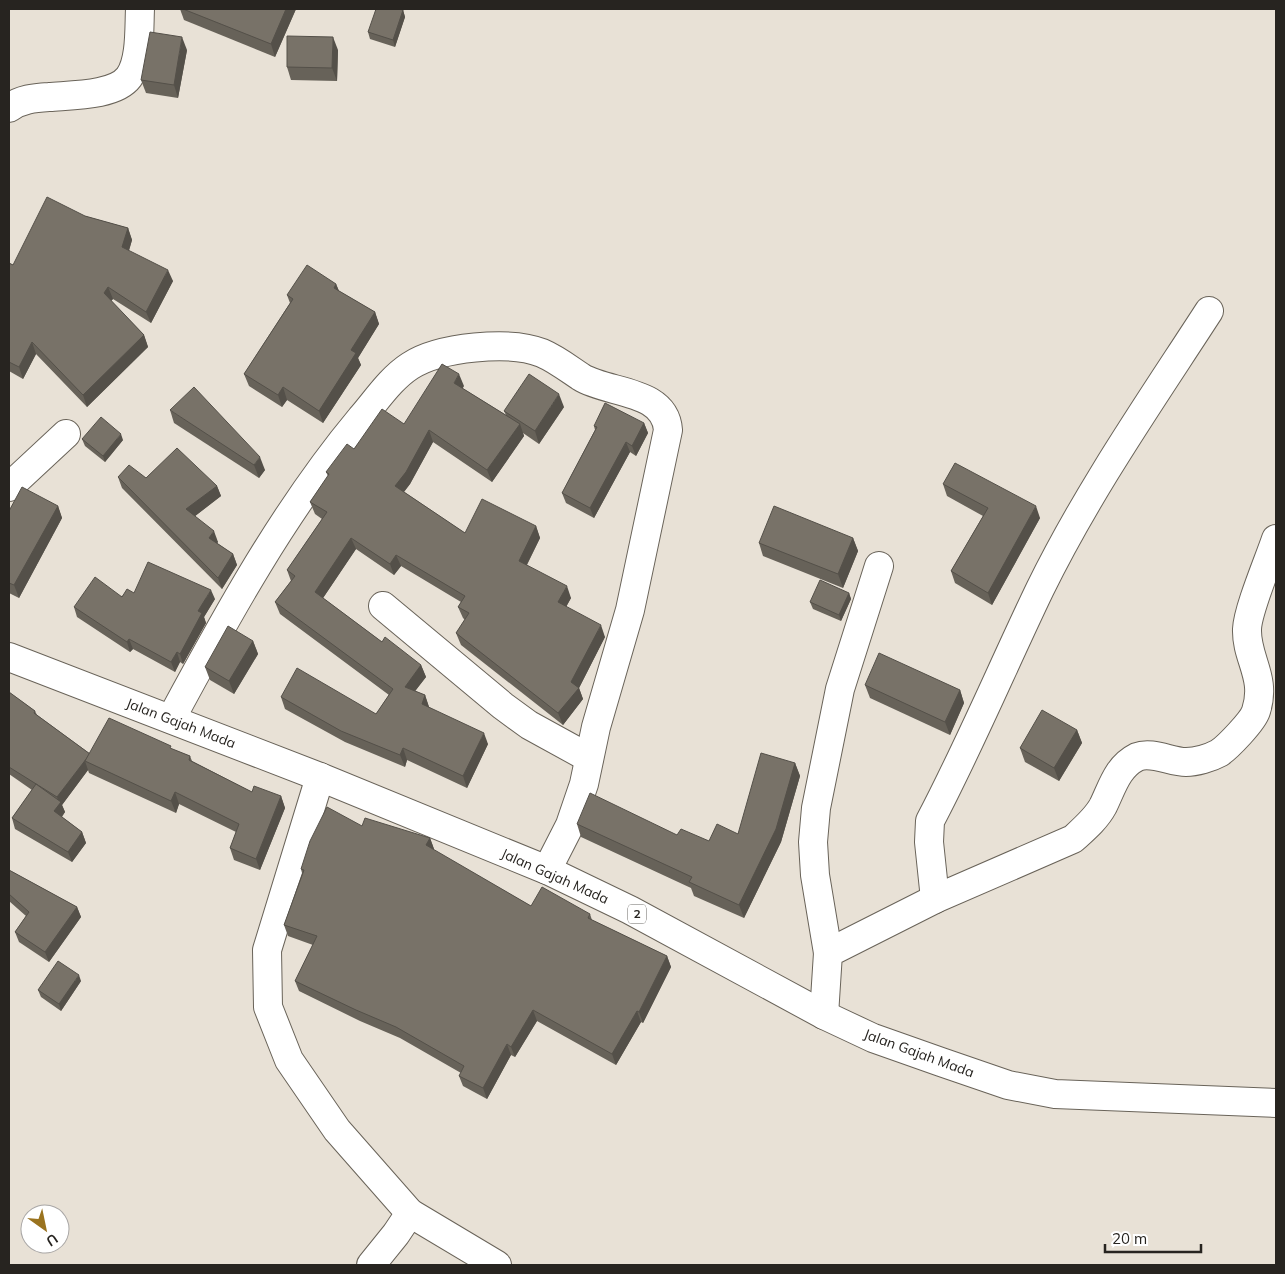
<svg xmlns="http://www.w3.org/2000/svg" width="1285" height="1274" font-family="Mulish,sans-serif">
<style>
.lines{fill:none;stroke-linecap:round;stroke-linejoin:round}
.minor-casing{stroke:#696359;stroke-width:30}
.trunk-casing{stroke:#696359;stroke-width:30}
.minor{stroke:#fff;stroke-width:28}
.trunk{stroke:#fff;stroke-width:28}
.wall{fill:#676259}
.shaded-wall{fill:#545049}
.building{fill:#787268;stroke:#545049}
.labels{text-anchor:middle;stroke-width:4;stroke-linejoin:round;paint-order:stroke}
.shield{fill:#fff;stroke:#686663;stroke-width:1}
.shield-label{font-size:12px;font-weight:bold;fill:#272420}
.street-label{font-size:14px;fill:#272420;stroke:#fff}
</style>
<rect width="100%" height="100%" fill="#e8e1d6"/>
<g class="lines">
<defs>
<g id="minor">
<path d="M 9,108 C 21,99 34,98 49,97 C 71,95 115,96 129,77 C 141,60 139,28 140,9"/>
<path d="M 9,487 L 66,434"/>
<path d="M 383,606 L 503,706 L 529,725 L 589,758"/>
<path d="M 171,719 C 227,615 285,509 361,418 C 376,401 390,379 410,366 C 439,347 510,340 542,353 C 556,359 569,369 581,377 C 608,394 665,389 668,430 L 630,610 L 596,727 L 584,784 L 570,825 L 547,870"/>
<path d="M 320,777 L 267,950 L 268,1007 L 289,1060 L 337,1130 L 410,1213 L 497,1265"/>
<path d="M 935,899 L 929,842 L 930,821 C 970,745 1003,666 1040,589 C 1088,491 1150,402 1209,311"/>
<path d="M 828,953 L 815,875 L 813,842 L 816,808 L 840,689 L 879,566"/>
<path d="M 824,1015 L 828,953 L 935,899 L 1073,839 C 1084,829 1096,819 1103,806 C 1112,788 1117,767 1137,757 C 1152,751 1171,762 1186,762 C 1196,762 1210,758 1219,753 C 1228,747 1253,721 1256,711 C 1267,677 1246,659 1247,629 C 1248,609 1269,560 1276,539"/>
<path d="M 371,1265 L 396,1234 L 410,1213"/>
</g>
<path id="trunk" d="M 9,657 L 320,777 L 547,870 L 630,910 L 824,1015 L 873,1038 L 941,1062 L 1008,1085 L 1055,1094 L 1276,1103"/>
</defs>
<use href="#minor" class="minor-casing"/>
<use href="#trunk" class="trunk-casing"/>
<use href="#minor" class="minor"/>
<use href="#trunk" class="trunk"/>
</g>
<g class="wall">
<path d="M 180,9 L 296,9 L 275,57 L 184,20 Z"/>
<path d="M 403,10 L 405,17 L 395,47 L 370,39 L 368,32 Z"/>
<path d="M 187,50 L 178,98 L 146,93 L 141,80 Z"/>
<path d="M 338,50 L 337,81 L 291,80 L 287,67 Z"/>
<path d="M 85,216 L 128,228 L 132,240 L 129,251 L 173,281 L 151,323 L 113,299 L 111,301 L 144,335 L 148,347 L 87,407 L 36,354 L 23,379 L 9,371 L 9,263 L 13,265 Z"/>
<path d="M 336,284 L 339,291 L 375,312 L 379,324 L 358,358 L 361,365 L 323,423 L 287,400 L 282,407 L 249,386 L 244,374 L 290,303 L 287,295 Z"/>
<path d="M 464,386 L 462,388 L 506,415 L 504,411 L 564,407 L 539,444 L 523,433 L 524,436 L 492,482 L 433,442 L 410,484 L 404,492 L 465,533 L 536,526 L 540,538 L 527,565 L 571,598 L 566,607 L 605,637 L 579,688 L 583,699 L 563,725 L 461,645 L 456,633 L 465,620 L 463,618 L 458,607 L 461,602 L 401,566 L 394,575 L 356,549 L 323,598 L 382,642 L 421,665 L 426,677 L 415,691 L 425,695 L 429,707 L 488,744 L 467,788 L 407,760 L 405,767 L 345,742 L 285,709 L 281,697 L 376,714 L 389,695 L 280,614 L 275,602 L 291,581 L 287,570 L 322,519 L 315,514 L 310,502 L 328,476 L 326,472 L 354,449 L 404,424 Z"/>
<path d="M 170,410 L 265,470 L 259,478 L 174,423 Z"/>
<path d="M 644,423 L 648,433 L 636,456 L 630,452 L 594,518 L 566,503 L 562,493 L 595,430 L 594,426 Z"/>
<path d="M 82,439 L 123,440 L 105,462 L 85,446 Z"/>
<path d="M 118,477 L 146,478 L 217,486 L 221,496 L 195,516 L 218,542 L 217,543 L 233,554 L 237,565 L 222,589 L 122,488 Z"/>
<path d="M 943,484 L 1040,518 L 992,605 L 955,583 L 951,571 L 983,516 L 947,496 Z"/>
<path d="M 58,506 L 62,518 L 19,598 L 9,593 L 9,511 Z"/>
<path d="M 853,538 L 858,551 L 843,588 L 763,556 L 759,543 Z"/>
<path d="M 134,593 L 215,599 L 204,617 L 206,623 L 183,664 L 180,662 L 175,672 L 133,649 L 130,652 L 77,617 L 74,607 Z"/>
<path d="M 849,593 L 851,599 L 841,621 L 813,609 L 810,602 Z"/>
<path d="M 253,641 L 258,654 L 234,694 L 210,680 L 205,667 Z"/>
<path d="M 865,685 L 960,690 L 964,703 L 950,735 L 870,698 Z"/>
<path d="M 9,692 L 35,711 L 37,715 L 89,753 L 172,749 L 190,756 L 192,761 L 252,792 L 281,796 L 285,808 L 260,870 L 234,860 L 230,848 L 236,832 L 179,804 L 176,813 L 89,773 L 88,770 L 62,805 L 65,812 L 62,817 L 82,832 L 86,843 L 72,862 L 15,829 L 12,818 L 32,790 L 9,774 Z"/>
<path d="M 1077,730 L 1082,743 L 1059,781 L 1025,762 L 1020,748 Z"/>
<path d="M 795,763 L 800,776 L 781,842 L 744,918 L 694,896 L 691,888 L 581,837 L 577,824 L 709,841 L 738,834 Z"/>
<path d="M 362,826 L 430,838 L 434,849 L 433,850 L 531,906 L 590,914 L 592,920 L 667,956 L 671,967 L 643,1023 L 641,1022 L 616,1065 L 537,1021 L 515,1057 L 511,1055 L 487,1099 L 463,1086 L 459,1076 L 461,1073 L 400,1038 L 360,1021 L 299,991 L 295,981 L 313,945 L 288,936 L 284,925 L 302,873 L 301,869 Z"/>
<path d="M 9,870 L 77,907 L 81,917 L 49,962 L 19,942 L 15,932 L 26,916 L 9,901 Z"/>
<path d="M 81,981 L 61,1011 L 41,997 L 38,990 Z"/>
</g>
<g class="shaded-wall">
<path d="M 286,9 L 296,9 L 275,57 L 271,44 Z"/>
<path d="M 403,10 L 405,17 L 395,47 L 393,40 Z"/>
<path d="M 182,37 L 187,50 L 178,98 L 174,85 Z"/>
<path d="M 333,37 L 338,50 L 337,81 L 332,68 Z"/>
<path d="M 128,228 L 132,240 L 126,259 L 122,247 Z"/>
<path d="M 168,270 L 173,281 L 151,323 L 146,312 Z"/>
<path d="M 336,284 L 341,296 L 334,288 Z"/>
<path d="M 108,287 L 113,299 L 108,304 L 104,293 Z"/>
<path d="M 375,312 L 379,324 L 358,358 L 361,365 L 323,423 L 319,411 L 351,350 Z"/>
<path d="M 144,335 L 148,347 L 87,407 L 83,395 Z"/>
<path d="M 32,342 L 36,354 L 23,379 L 19,367 Z"/>
<path d="M 459,374 L 464,386 L 459,395 L 454,383 Z"/>
<path d="M 283,387 L 287,400 L 282,407 L 278,395 Z"/>
<path d="M 559,394 L 564,407 L 539,444 L 535,431 Z"/>
<path d="M 644,423 L 648,433 L 636,456 L 632,446 Z"/>
<path d="M 520,424 L 524,436 L 492,482 L 487,470 Z"/>
<path d="M 429,430 L 433,442 L 410,484 L 399,498 L 395,486 Z"/>
<path d="M 121,434 L 123,440 L 105,462 L 103,456 Z"/>
<path d="M 626,442 L 630,452 L 594,518 L 590,508 Z"/>
<path d="M 260,457 L 265,470 L 259,478 L 254,465 Z"/>
<path d="M 217,486 L 221,496 L 190,520 L 186,509 Z"/>
<path d="M 58,506 L 62,518 L 19,598 L 14,585 Z"/>
<path d="M 1036,506 L 1040,518 L 992,605 L 988,593 Z"/>
<path d="M 536,526 L 540,538 L 523,572 L 519,561 Z"/>
<path d="M 214,531 L 218,542 L 213,549 L 209,538 Z"/>
<path d="M 351,538 L 356,549 L 319,604 L 315,592 Z"/>
<path d="M 853,538 L 858,551 L 843,588 L 838,574 Z"/>
<path d="M 233,554 L 237,565 L 222,589 L 218,578 Z"/>
<path d="M 396,555 L 401,566 L 394,575 L 390,564 Z"/>
<path d="M 567,586 L 571,598 L 562,614 L 558,602 Z"/>
<path d="M 211,590 L 215,599 L 204,617 L 206,623 L 183,664 L 180,654 L 198,611 Z"/>
<path d="M 849,593 L 851,599 L 841,621 L 839,615 Z"/>
<path d="M 601,625 L 605,637 L 579,688 L 583,699 L 563,725 L 558,713 L 571,682 Z"/>
<path d="M 129,639 L 133,649 L 130,652 L 127,642 Z"/>
<path d="M 253,641 L 258,654 L 234,694 L 229,681 Z"/>
<path d="M 177,652 L 180,662 L 175,672 L 171,662 Z"/>
<path d="M 421,665 L 426,677 L 409,699 L 405,687 Z"/>
<path d="M 960,690 L 964,703 L 950,735 L 945,722 Z"/>
<path d="M 425,695 L 429,707 L 426,716 L 422,704 Z"/>
<path d="M 1077,730 L 1082,743 L 1059,781 L 1054,768 Z"/>
<path d="M 484,733 L 488,744 L 467,788 L 463,776 Z"/>
<path d="M 403,748 L 407,760 L 405,767 L 400,755 Z"/>
<path d="M 90,754 L 85,761 L 88,770 L 62,805 L 65,812 L 58,821 L 54,811 L 59,804 L 57,797 Z"/>
<path d="M 795,763 L 800,776 L 781,842 L 744,918 L 739,905 Z"/>
<path d="M 175,792 L 179,804 L 176,813 L 171,801 Z"/>
<path d="M 281,796 L 285,808 L 260,870 L 256,859 Z"/>
<path d="M 82,832 L 86,843 L 72,862 L 68,852 Z"/>
<path d="M 430,838 L 434,849 L 430,856 L 426,845 Z"/>
<path d="M 77,907 L 81,917 L 49,962 L 45,952 Z"/>
<path d="M 667,956 L 671,967 L 643,1023 L 639,1012 Z"/>
<path d="M 79,975 L 81,981 L 61,1011 L 59,1004 Z"/>
<path d="M 533,1010 L 537,1021 L 515,1057 L 511,1047 Z"/>
<path d="M 637,1011 L 641,1022 L 616,1065 L 612,1054 Z"/>
<path d="M 507,1044 L 511,1055 L 487,1099 L 483,1088 Z"/>
</g>
<g class="building">
<path d="M 183,9 L 286,9 L 271,44 Z"/>
<path d="M 376,9 L 399,9 L 403,10 L 393,40 L 368,32 Z"/>
<path d="M 150,32 L 182,37 L 174,85 L 141,80 Z"/>
<path d="M 287,36 L 333,37 L 332,68 L 287,67 Z"/>
<path d="M 47,197 L 85,216 L 128,228 L 122,247 L 168,270 L 146,312 L 108,287 L 104,293 L 144,335 L 83,395 L 32,342 L 19,367 L 9,362 L 9,263 L 13,265 Z"/>
<path d="M 307,265 L 336,284 L 334,288 L 375,312 L 351,350 L 356,353 L 319,411 L 283,387 L 278,395 L 244,374 L 293,299 L 287,295 Z"/>
<path d="M 442,364 L 459,374 L 454,383 L 520,424 L 487,470 L 429,430 L 406,472 L 395,486 L 465,533 L 482,499 L 536,526 L 519,561 L 567,586 L 558,602 L 601,625 L 571,682 L 579,688 L 558,713 L 456,633 L 469,613 L 458,607 L 465,596 L 396,555 L 390,564 L 351,538 L 315,592 L 382,642 L 385,637 L 421,665 L 405,687 L 425,695 L 422,704 L 484,733 L 463,776 L 403,748 L 400,755 L 341,731 L 281,697 L 297,668 L 376,714 L 393,689 L 275,602 L 295,576 L 287,570 L 327,512 L 310,502 L 329,474 L 326,472 L 347,444 L 354,449 L 382,409 L 404,424 Z"/>
<path d="M 529,374 L 559,394 L 535,431 L 504,411 Z"/>
<path d="M 194,387 L 260,457 L 254,465 L 170,410 Z"/>
<path d="M 605,403 L 644,423 L 632,446 L 626,442 L 590,508 L 562,493 L 597,427 L 594,426 Z"/>
<path d="M 101,417 L 121,434 L 103,456 L 82,439 Z"/>
<path d="M 177,448 L 217,486 L 186,509 L 214,531 L 209,538 L 233,554 L 218,578 L 118,477 L 129,465 L 146,478 Z"/>
<path d="M 955,463 L 1036,506 L 988,593 L 951,571 L 988,508 L 943,484 Z"/>
<path d="M 22,487 L 58,506 L 14,585 L 9,583 L 9,511 Z"/>
<path d="M 774,506 L 853,538 L 838,574 L 759,543 Z"/>
<path d="M 148,562 L 211,590 L 198,611 L 202,613 L 180,654 L 177,652 L 171,662 L 129,639 L 127,642 L 74,607 L 95,577 L 122,597 L 127,589 L 134,593 Z"/>
<path d="M 820,580 L 849,593 L 839,615 L 810,602 Z"/>
<path d="M 228,626 L 253,641 L 229,681 L 205,667 Z"/>
<path d="M 879,653 L 960,690 L 945,722 L 865,685 Z"/>
<path d="M 9,692 L 35,711 L 34,713 L 90,754 L 57,797 L 9,767 Z"/>
<path d="M 1042,710 L 1077,730 L 1054,768 L 1020,748 Z"/>
<path d="M 109,718 L 171,746 L 170,748 L 190,756 L 189,760 L 252,792 L 254,786 L 281,796 L 256,859 L 230,848 L 239,824 L 175,792 L 171,801 L 85,761 Z"/>
<path d="M 761,753 L 795,763 L 776,829 L 739,905 L 689,882 L 692,877 L 577,824 L 590,793 L 677,835 L 681,829 L 709,841 L 717,824 L 738,834 Z"/>
<path d="M 36,784 L 61,802 L 54,811 L 82,832 L 68,852 L 12,818 Z"/>
<path d="M 327,807 L 362,826 L 365,818 L 430,838 L 426,845 L 531,906 L 542,887 L 590,914 L 588,918 L 667,956 L 639,1012 L 637,1011 L 612,1054 L 533,1010 L 511,1047 L 507,1044 L 483,1088 L 459,1076 L 464,1066 L 396,1027 L 356,1010 L 295,981 L 317,936 L 284,925 L 304,870 L 301,869 L 310,841 Z"/>
<path d="M 9,870 L 77,907 L 45,952 L 15,932 L 29,912 L 9,894 Z"/>
<path d="M 58,961 L 79,975 L 59,1004 L 38,990 Z"/>
</g>
<g class="labels">
<rect class="shield" x="628" y="904.5" width="18" height="19" rx="4"/>
<g class="shield-label">
<text x="637" y="918">2</text>
</g>
<g class="street-label">
<text transform="translate(181 723) rotate(21)" y="5">Jalan Gajah Mada</text>
<text transform="translate(555 876) rotate(24)" y="5">Jalan Gajah Mada</text>
<text transform="translate(919 1053) rotate(20)" y="5">Jalan Gajah Mada</text>
</g>
</g>
<rect width="1285" height="1274" fill="none" stroke="#272420" stroke-width="20"/>
<g transform="translate(45 1229) rotate(147)"><circle r="24" fill="#ffffff" stroke="#a9a7a6"/>
<path d="M0-4L9 19L0 12L-9 19Z" fill="#9a731f"/>
<text y="-8" font-size="14" font-weight="bold" text-anchor="middle" fill="#272420">U</text>
</g>
<path d="M1105 1244v8h96v-8" fill="none" stroke="#272420" stroke-width="2.5"/>
<text x="1112" y="1244" font-size="15" fill="#272420" stroke="#ffffff" stroke-width="4" paint-order="stroke">20 m</text>
</svg>
